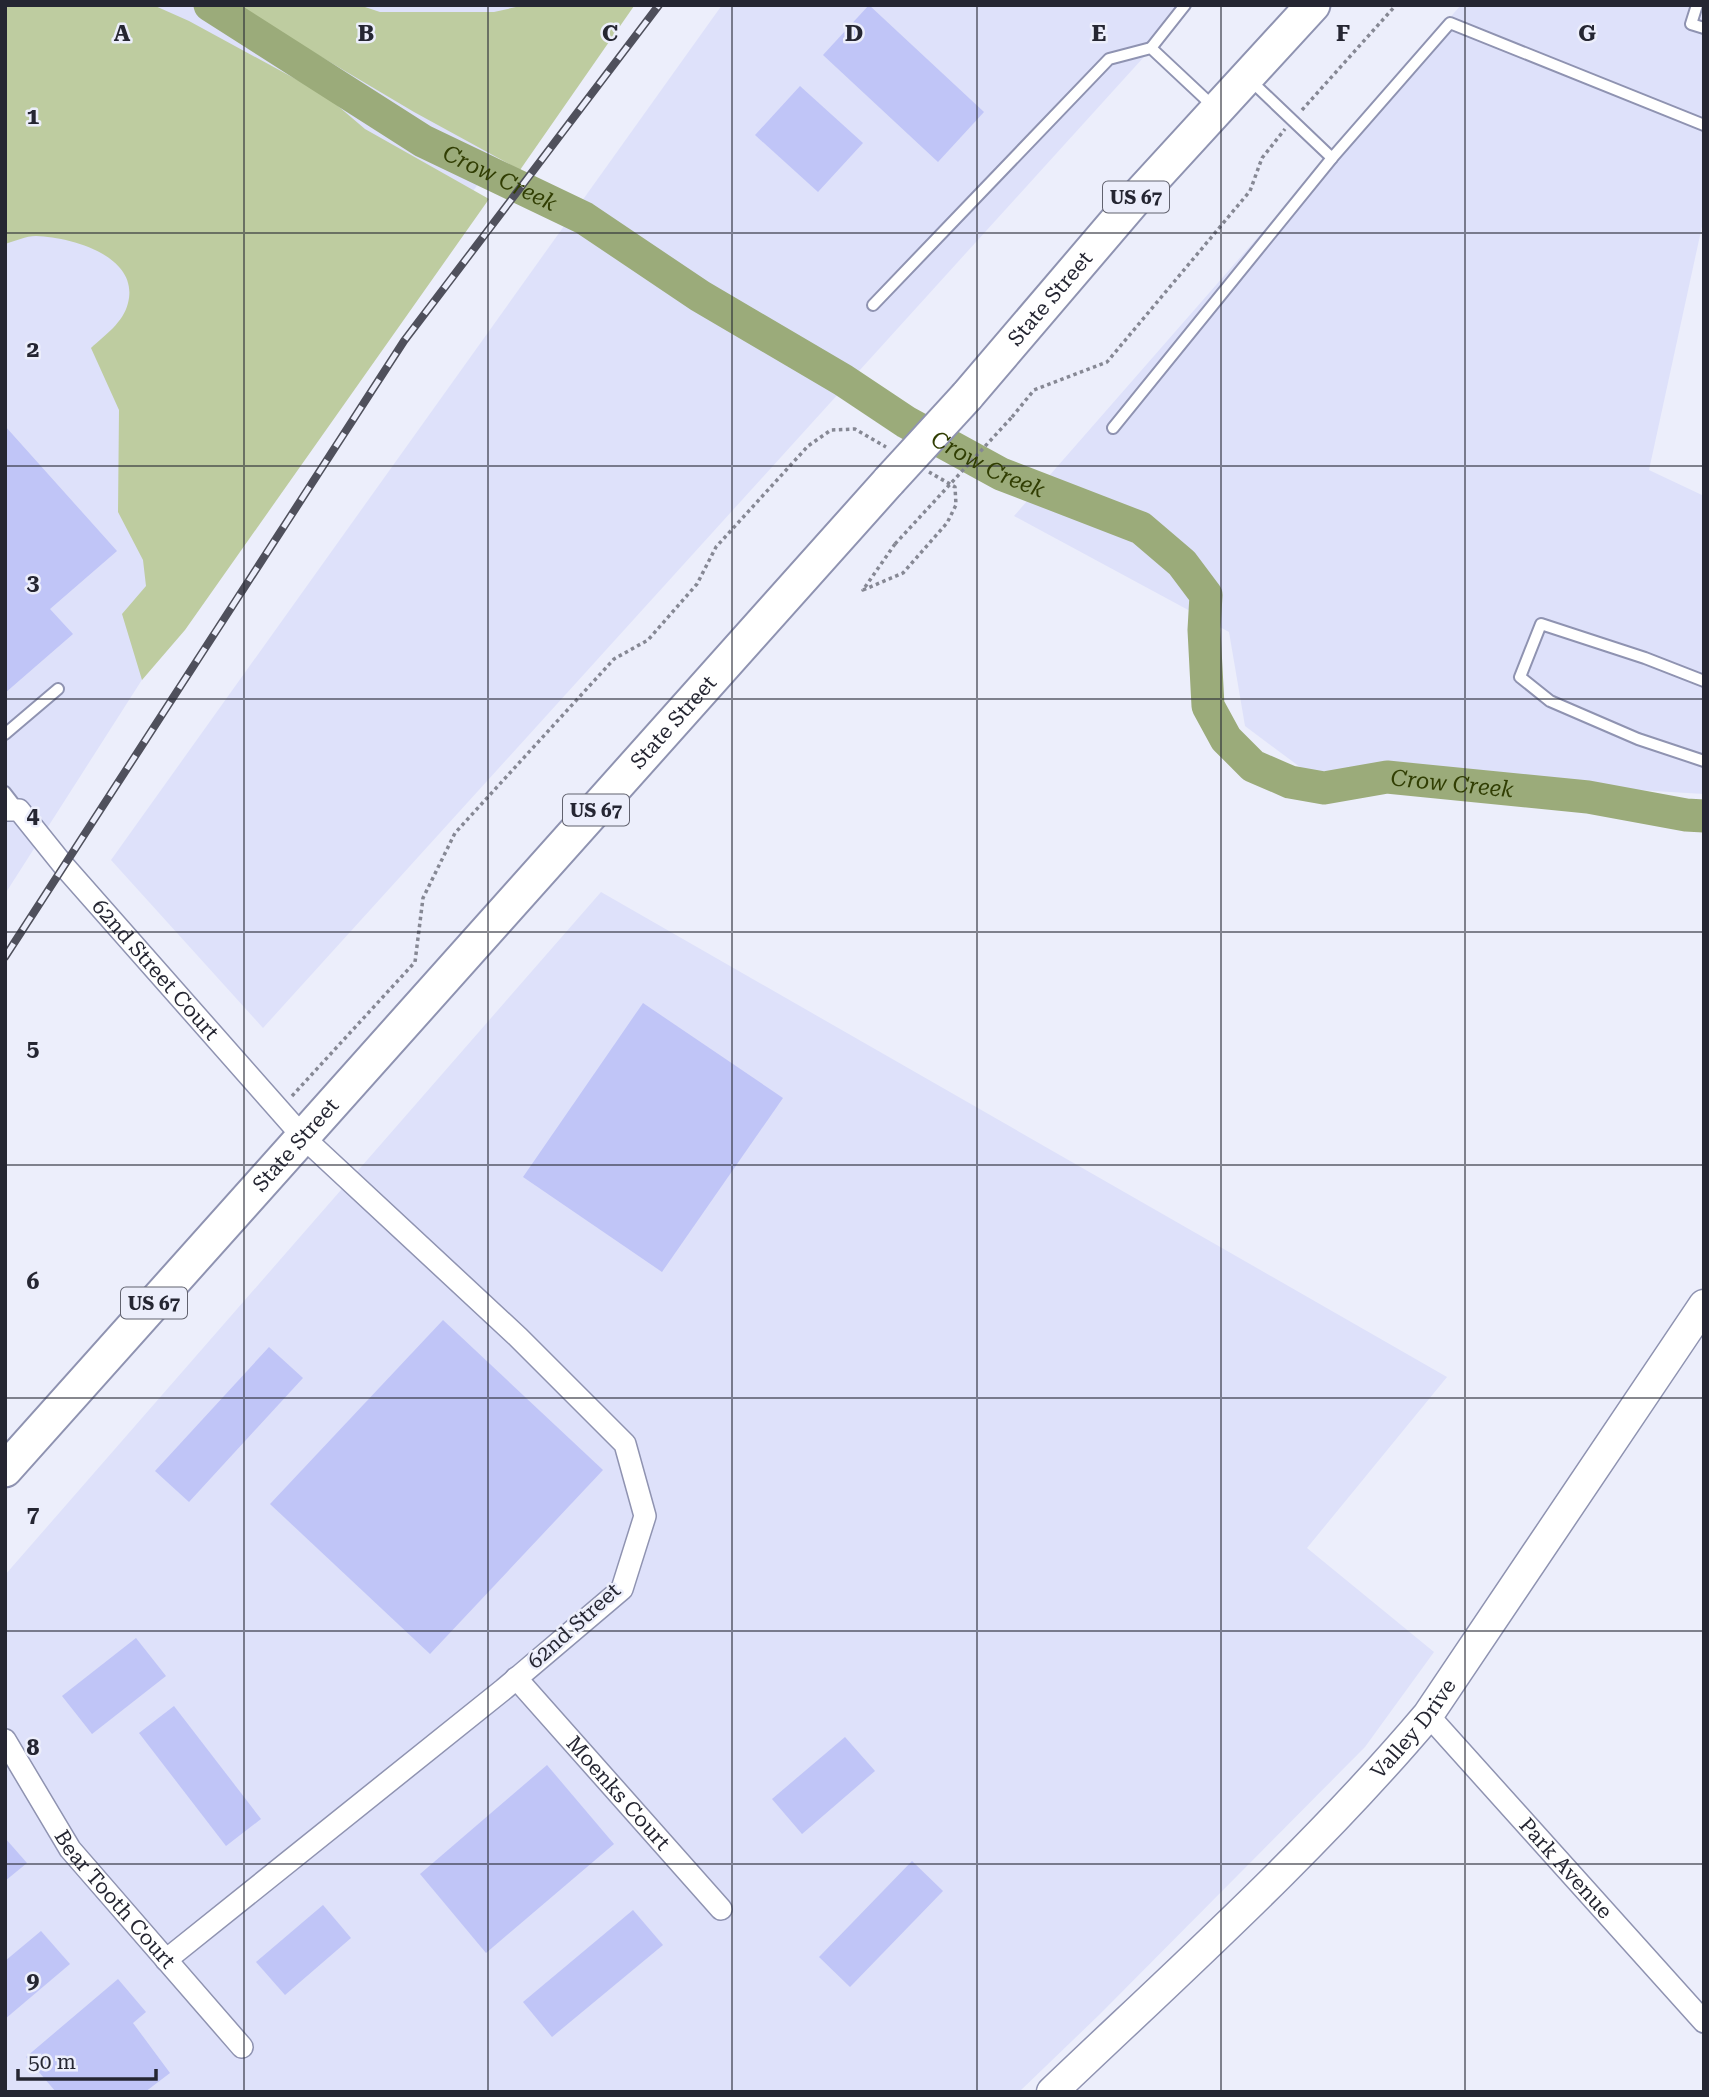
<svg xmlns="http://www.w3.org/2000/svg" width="1709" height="2097" font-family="'Roboto Serif',serif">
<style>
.built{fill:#dee1fa}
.green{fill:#becca0}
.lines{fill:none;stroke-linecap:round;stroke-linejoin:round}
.river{stroke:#9bab7a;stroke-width:33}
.building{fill:#c0c5f7}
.lane-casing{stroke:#8f93b1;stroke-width:14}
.street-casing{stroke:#8f93b1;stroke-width:24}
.secondary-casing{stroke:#8f93b1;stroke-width:33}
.primary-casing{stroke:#8f93b1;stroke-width:37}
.path{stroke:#868894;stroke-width:3.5;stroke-dasharray:3.5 3.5;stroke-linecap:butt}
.lane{stroke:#fff;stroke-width:10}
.street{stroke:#fff;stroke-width:21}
.secondary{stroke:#fff;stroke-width:30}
.primary{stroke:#fff;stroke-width:33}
.rail-casing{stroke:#4f505c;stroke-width:8}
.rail{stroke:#eceefb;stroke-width:5;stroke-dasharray:16;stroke-linecap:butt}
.primary-bridge-casing{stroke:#8f93b1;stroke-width:37;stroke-linecap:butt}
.path-bridge{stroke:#868894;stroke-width:3.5;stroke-dasharray:3.5 3.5;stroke-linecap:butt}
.primary-bridge{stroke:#fff;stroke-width:33}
.grid{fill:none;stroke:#252632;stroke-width:2;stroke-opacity:0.55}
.labels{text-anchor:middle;stroke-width:5;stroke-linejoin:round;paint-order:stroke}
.shield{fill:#eceefb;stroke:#61626e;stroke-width:2}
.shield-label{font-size:19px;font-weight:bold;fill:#252632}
.street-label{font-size:21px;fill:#252632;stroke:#eceefb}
.water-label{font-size:23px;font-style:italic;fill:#313e03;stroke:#eceefb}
.grid-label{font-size:23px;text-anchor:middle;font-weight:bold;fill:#252632;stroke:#eceefb;stroke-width:5;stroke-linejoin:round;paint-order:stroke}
</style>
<rect width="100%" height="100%" fill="#eceefb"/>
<g class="built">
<path d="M 5,5 L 610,5 L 448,225 L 171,284 L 200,589 L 5,894 Z"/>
<path d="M 722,5 L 1191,5 L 263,1028 L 111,860 Z"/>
<path d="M 1461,5 L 1704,5 L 1704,217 L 1649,470 L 1704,496 L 1704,794 L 1304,770 L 1245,726 L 1229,632 L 1014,516 Z"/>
<path d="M 601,892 L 1447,1377 L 1307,1548 L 1434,1652 L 1365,1747 L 1099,2015 L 1019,2092 L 5,2092 L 5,1575 Z"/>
</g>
<g class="green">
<path d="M 5,5 L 153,5 L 189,21 L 325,95 L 365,129 L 489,199 L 185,630 L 142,680 L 122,614 L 146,586 L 143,560 L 118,512 L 119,410 L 91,348 C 105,335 123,323 128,303 C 140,256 71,237 36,236 C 26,236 15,241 5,244 Z"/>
<path d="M 234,5 L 359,5 L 380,12 L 494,12 L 525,5 L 634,6 L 520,170 L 414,112 Z"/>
</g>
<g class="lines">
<path class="river" id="s1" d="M 210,5 L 423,141 L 584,218 L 700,296 L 843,380 L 906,422 L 1001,474 L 1141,528 L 1182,563 L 1206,595 L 1204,630 L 1208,706 L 1226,739 L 1253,766 L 1290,782 L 1324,788 L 1387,777 L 1588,797 L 1686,815 L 1704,816"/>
</g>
<g class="building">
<path d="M 869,5 L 984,112 L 938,162 L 823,55 Z"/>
<path d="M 800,86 L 863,143 L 818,192 L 755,135 Z"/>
<path d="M 5,426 L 117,551 L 50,609 L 73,634 L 5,693 Z"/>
<path d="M 643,1003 L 783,1098 L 662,1272 L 523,1177 Z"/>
<path d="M 443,1320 L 603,1470 L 430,1654 L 270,1504 Z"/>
<path d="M 269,1347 L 303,1378 L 189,1502 L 155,1471 Z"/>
<path d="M 136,1638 L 166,1676 L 92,1734 L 62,1696 Z"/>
<path d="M 174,1706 L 261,1819 L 226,1846 L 139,1733 Z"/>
<path d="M 845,1737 L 875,1771 L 802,1834 L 772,1799 Z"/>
<path d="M 547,1765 L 614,1844 L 486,1953 L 420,1874 Z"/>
<path d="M 5,1838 L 27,1863 L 5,1881 Z"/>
<path d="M 912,1861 L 943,1891 L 850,1987 L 819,1957 Z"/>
<path d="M 323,1905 L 351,1938 L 285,1995 L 256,1962 Z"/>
<path d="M 633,1910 L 663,1945 L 552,2037 L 523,2002 Z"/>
<path d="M 41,1931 L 70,1964 L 5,2019 L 5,1961 Z"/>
<path d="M 118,1979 L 146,2012 L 133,2023 L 170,2073 L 145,2092 L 56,2092 L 26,2057 Z"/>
</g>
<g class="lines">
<defs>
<g id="lane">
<path d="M 1697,5 L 1691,24 L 1704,28"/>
<path d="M 1151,48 L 1185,5"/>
<path d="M 1249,79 L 1332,158 L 1450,23 L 1704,125"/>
<path d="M 873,305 L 1109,59 L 1151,48 L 1215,108"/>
<path d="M 1113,428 L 1332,158"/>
<path d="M 1704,681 L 1645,658 L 1541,624 L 1520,677 L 1550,701 L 1638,739 L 1704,761"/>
<path d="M 5,734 L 58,689"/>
<path d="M 5,792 L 19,810"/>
</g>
<g id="street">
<path id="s2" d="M 5,810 L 19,810 L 64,866 L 304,1138 L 518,1337 L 625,1444 L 645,1516 L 622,1589 L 504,1689 L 166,1960"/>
<path id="s3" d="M 516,1678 L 721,1909"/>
<path id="s4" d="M 1428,1715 L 1704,2022"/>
<path id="s5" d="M 5,1740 L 70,1849 L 242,2047"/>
</g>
<g id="secondary">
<path id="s6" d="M 1052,2092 C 1180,1970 1314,1850 1428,1715 L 1704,1305"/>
</g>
<g id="primary">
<path id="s7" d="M 967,396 L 1136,198 L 1313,5"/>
<path id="s8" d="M 5,1470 L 889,481"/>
</g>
</defs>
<use href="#lane" class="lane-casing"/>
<use href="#street" class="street-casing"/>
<use href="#secondary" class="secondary-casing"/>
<use href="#primary" class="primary-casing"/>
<g class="path">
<path d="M 1302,110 L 1396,5"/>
<path d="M 1012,417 L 1034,390 L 1107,362 L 1250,191 L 1262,158 L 1285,129"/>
<path d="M 895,544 L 863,590 L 903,573 L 947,523 L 956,505 L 955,487 L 929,472"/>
<path d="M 292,1096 L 415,962 L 423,898 L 455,833 L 614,659 L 648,640 L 697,584 L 716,547 L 808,446 L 831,430 L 855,429 L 886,447"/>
</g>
<use href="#lane" class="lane"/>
<use href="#street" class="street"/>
<use href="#secondary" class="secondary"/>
<use href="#primary" class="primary"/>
<defs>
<path id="rail" d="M 5,957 L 404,341 L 659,5"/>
</defs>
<use href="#rail" class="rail-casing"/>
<use href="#rail" class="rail"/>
<defs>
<path id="primary-bridge" d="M 889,481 L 967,396"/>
</defs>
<use href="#primary-bridge" class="primary-bridge-casing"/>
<path class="path-bridge" d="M 895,544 L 1012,417"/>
<use href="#primary-bridge" class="primary-bridge"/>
</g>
<path class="grid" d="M 244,5 L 244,2092M 488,5 L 488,2092M 732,5 L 732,2092M 977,5 L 977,2092M 1221,5 L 1221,2092M 1465,5 L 1465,2092M 5,233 L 1704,233M 5,466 L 1704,466M 5,699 L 1704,699M 5,932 L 1704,932M 5,1165 L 1704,1165M 5,1398 L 1704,1398M 5,1631 L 1704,1631M 5,1864 L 1704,1864"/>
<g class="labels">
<g class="shield">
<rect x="1103" y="181.5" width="66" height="31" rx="5"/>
<rect x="563" y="794.5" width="66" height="31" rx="5"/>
<rect x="121" y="1287.5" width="66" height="31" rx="5"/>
</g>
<g class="shield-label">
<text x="1136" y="204">US 67</text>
<text x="596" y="817">US 67</text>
<text x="154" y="1310">US 67</text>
</g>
<g class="street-label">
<text dy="7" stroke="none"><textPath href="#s7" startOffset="128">State Street</textPath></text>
<text dy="7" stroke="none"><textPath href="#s8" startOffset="1003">State Street</textPath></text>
<text dy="7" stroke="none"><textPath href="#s2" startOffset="224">62nd Street Court</textPath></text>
<text dy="7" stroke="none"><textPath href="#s8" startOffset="436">State Street</textPath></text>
<text transform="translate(574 1626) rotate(-42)" y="7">62nd Street</text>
<text dy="7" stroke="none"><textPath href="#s6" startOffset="513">Valley Drive</textPath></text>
<text dy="7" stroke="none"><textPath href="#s3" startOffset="154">Moenks Court</textPath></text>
<text dy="7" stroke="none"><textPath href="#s4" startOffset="206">Park Avenue</textPath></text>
<text dy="7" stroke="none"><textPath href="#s5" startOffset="194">Bear Tooth Court</textPath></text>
</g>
<g class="water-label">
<text dy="8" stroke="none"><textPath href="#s1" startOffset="338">Crow Creek</textPath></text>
<text dy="8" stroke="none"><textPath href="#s1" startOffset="905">Crow Creek</textPath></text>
<text dy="8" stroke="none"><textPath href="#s1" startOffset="1556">Crow Creek</textPath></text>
</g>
</g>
<g class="grid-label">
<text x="122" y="41">A</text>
<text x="366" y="41">B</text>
<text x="610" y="41">C</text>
<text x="854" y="41">D</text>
<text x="1099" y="41">E</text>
<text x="1343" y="41">F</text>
<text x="1587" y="41">G</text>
<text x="33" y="124">1</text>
<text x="33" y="357">2</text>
<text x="33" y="590">3</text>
<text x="33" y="823">4</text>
<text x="33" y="1056">5</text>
<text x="33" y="1289">6</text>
<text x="33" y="1522">7</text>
<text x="33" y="1755">8</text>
<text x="33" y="1988">9</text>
</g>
<rect width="1709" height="2097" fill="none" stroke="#252632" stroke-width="14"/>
<path d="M18 2069v10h138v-10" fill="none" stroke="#252632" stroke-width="3.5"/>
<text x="28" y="2069" font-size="21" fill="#252632" stroke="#eceefb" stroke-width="5" paint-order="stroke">50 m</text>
</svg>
